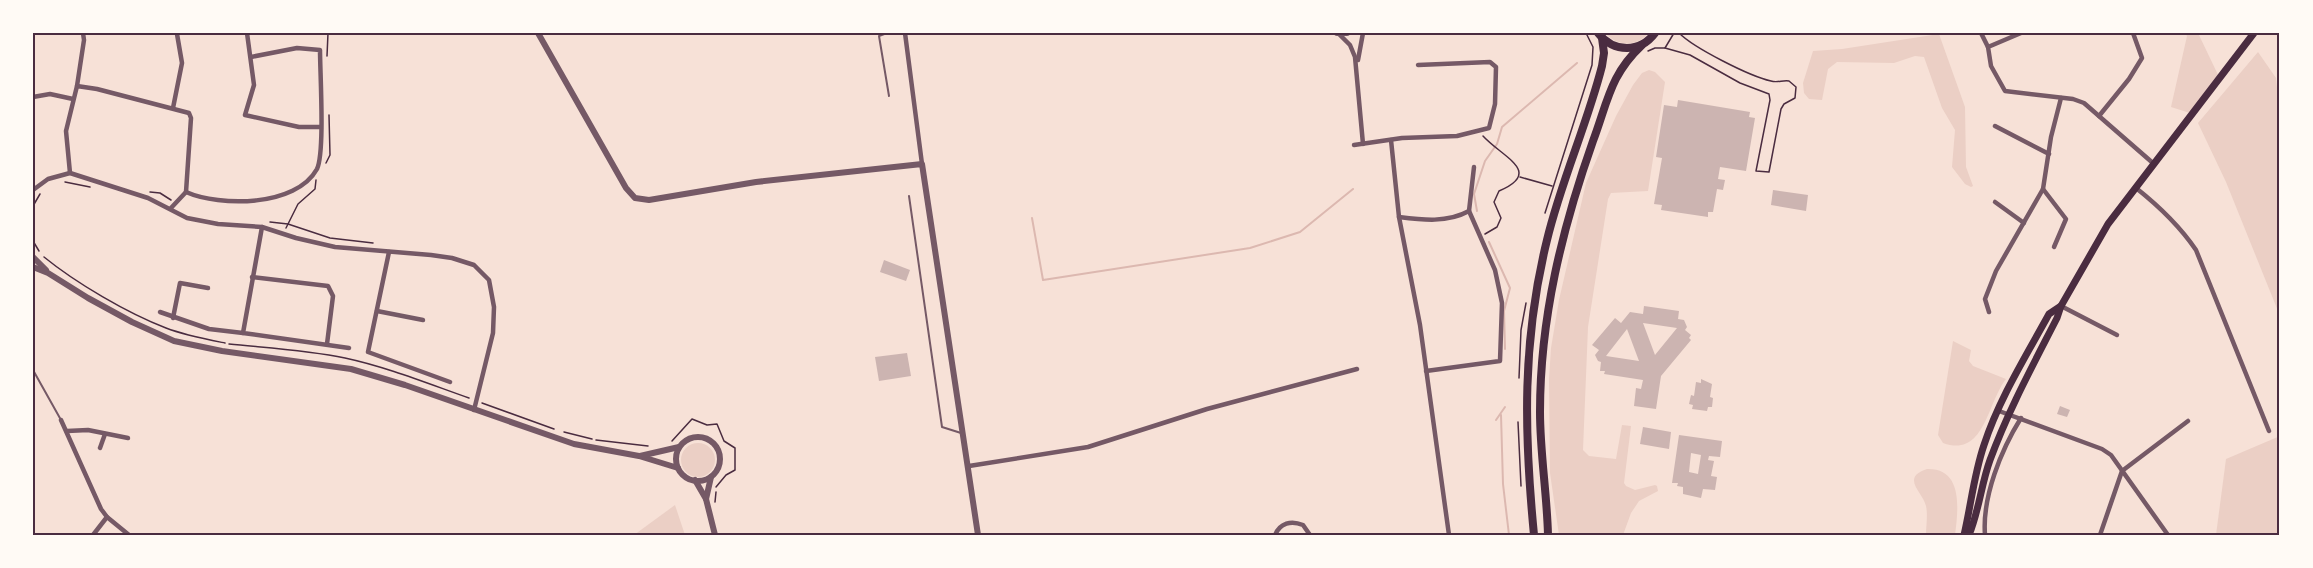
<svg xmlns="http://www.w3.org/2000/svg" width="2313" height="568" font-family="Helvetica,sans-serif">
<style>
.green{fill:#ebcfc5}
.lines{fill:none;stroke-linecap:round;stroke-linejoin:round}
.stream{stroke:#dcb8b0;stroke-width:2}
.building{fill:#ccb4b1;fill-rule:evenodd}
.path{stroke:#4a2c40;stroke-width:1.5}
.service{stroke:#755966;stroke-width:2}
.minor{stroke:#755966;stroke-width:4.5}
.tertiary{stroke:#755966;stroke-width:6}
.secondary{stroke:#4a2c40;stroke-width:7}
.primary{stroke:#4a2c40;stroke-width:8}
.neatline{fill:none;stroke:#4a2c40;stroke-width:2}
</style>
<rect width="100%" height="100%" fill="#f7e1d7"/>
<g class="green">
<path d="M 1605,33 L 1649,33 C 1636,47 1618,47 1605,33 Z"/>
<path d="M 2185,33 L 2198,33 L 2220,79 L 2193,114 L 2171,107 L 2187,36 Z"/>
<path d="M 1939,34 L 1965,107 L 1966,167 L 1973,186 L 1971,187 L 1965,184 L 1952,167 L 1955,130 L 1942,108 L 1924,57 L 1915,56 L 1894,63 L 1837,62 L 1828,69 L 1822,100 L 1809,99 L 1804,93 L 1803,83 L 1813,51 L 1842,49 Z"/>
<path d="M 2258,52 L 2276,78 L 2280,114 L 2280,316 L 2226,182 L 2198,123 Z"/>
<path d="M 1649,70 L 1655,72 L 1665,82 L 1648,191 L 1611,193 L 1608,199 L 1588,327 L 1583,450 L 1589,456 L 1616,459 L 1622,425 L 1631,426 L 1624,483 L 1626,486 L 1635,490 L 1655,485 L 1657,486 L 1658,491 L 1639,501 L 1631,513 L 1623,535 L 1559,535 L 1550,473 L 1549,379 L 1551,348 L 1559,300 L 1586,183 L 1616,116 L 1633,85 L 1642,73 Z"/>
<path d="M 1953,341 L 1971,350 L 1969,361 L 1973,366 L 2006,379 C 1987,403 1985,458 1943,443 L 1938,435 Z"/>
<path d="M 2280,436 L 2280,535 L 2216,535 L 2226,459 Z"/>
<circle cx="698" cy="460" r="17"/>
<path d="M 1927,469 C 1964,468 1958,511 1955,535 L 1926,535 C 1926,526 1928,515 1926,506 C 1923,492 1900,478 1927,469 Z"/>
<path d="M 675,505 L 685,535 L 634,535 Z"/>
</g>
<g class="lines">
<g class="stream">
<path d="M 1477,211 L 1474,194 L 1485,161 L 1497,144 L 1502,127 L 1577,63"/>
<path d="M 1032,218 L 1043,280 L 1250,248 L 1300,232 L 1353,189"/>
<path d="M 1489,242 L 1510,288 L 1504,311 L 1505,349"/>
<path d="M 1501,415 L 1503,484 L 1509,535"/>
<path d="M 1496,420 L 1505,407"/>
</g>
</g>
<g class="building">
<path d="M 1678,100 L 1750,112 L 1749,117 L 1755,118 L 1746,171 L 1720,167 L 1718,179 L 1725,180 L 1723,190 L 1717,189 L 1713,212 L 1708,212 L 1708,217 L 1661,210 L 1662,205 L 1654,204 L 1662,158 L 1656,157 L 1664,105 L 1677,107 Z"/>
<path d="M 1773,190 L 1808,195 L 1806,211 L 1771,205 Z"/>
<path d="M 884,260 L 910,270 L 906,281 L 880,272 Z"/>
<path d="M 1644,306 L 1679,311 L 1678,319 L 1684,320 L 1687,327 L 1685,330 L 1691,335 L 1689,338 L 1691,340 L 1661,376 L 1656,409 L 1634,406 L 1636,388 L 1641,389 L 1643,380 L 1604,374 L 1605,371 L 1600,371 L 1601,362 L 1598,361 L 1595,355 L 1599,350 L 1592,345 L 1615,318 L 1621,323 L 1630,312 L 1643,314 ZM 1643,323 L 1677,328 L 1655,355 ZM 1627,329 L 1639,361 L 1606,356 Z"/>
<path d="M 907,353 L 911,376 L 879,381 L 875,357 Z"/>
<path d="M 1701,379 L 1712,384 L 1710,397 L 1713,398 L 1712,407 L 1708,407 L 1707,411 L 1692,409 L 1693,405 L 1689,404 L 1691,395 L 1694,396 L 1696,382 L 1701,383 Z"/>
<path d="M 2060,406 L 2070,410 L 2067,417 L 2057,414 Z"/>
<path d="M 1643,427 L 1671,432 L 1669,449 L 1640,444 Z"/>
<path d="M 1679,435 L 1722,441 L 1720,457 L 1709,456 L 1708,460 L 1714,461 L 1711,476 L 1717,477 L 1715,490 L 1703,489 L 1701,498 L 1683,494 L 1683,487 L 1677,486 L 1678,483 L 1672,483 ZM 1691,453 L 1701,455 L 1698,474 L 1689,472 Z"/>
</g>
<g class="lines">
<g class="path">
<path d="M 1665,48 L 1690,55 L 1740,83 L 1769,94 L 1770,100 L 1756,171 L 1769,172 L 1781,109 L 1784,104 L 1795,98 L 1796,87 L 1789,81 C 1783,80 1777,83 1771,81 C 1749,76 1694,48 1679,33"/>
<path d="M 1648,51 L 1655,48 L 1665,48 L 1674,33"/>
<path d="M 327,56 L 328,33"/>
<path d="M 1483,136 C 1502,157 1544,172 1499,191 L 1494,202 L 1501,218 L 1497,227 L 1485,234"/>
<path d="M 326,163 L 330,155 L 329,115"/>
<path d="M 1520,177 L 1552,186"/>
<path d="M 65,182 L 90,187"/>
<path d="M 150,192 L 160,193 L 171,200"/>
<path d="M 33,206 L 40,194"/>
<path d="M 1545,213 L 1592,65 L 1593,47 L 1586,33"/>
<path d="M 270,222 L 288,224 L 330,238 L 373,243"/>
<path d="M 286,228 L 298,204 L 315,189 L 316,180"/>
<path d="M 33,241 L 39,251"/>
<path d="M 44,257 C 76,283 127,313 166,328 C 184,335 205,339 225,343"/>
<path d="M 229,344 C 268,348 307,350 345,358 C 387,367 429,384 469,398"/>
<path d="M 1519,378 L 1521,330 L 1526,303"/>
<path d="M 482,403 L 554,429"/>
<path d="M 1518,422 L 1521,486"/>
<path d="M 564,432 L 592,439"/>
<path d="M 596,440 L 648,446"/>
<path d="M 672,441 L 692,419 L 707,425 L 717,424 L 724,441 L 735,448 L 735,470 L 726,475 L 716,487"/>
<path d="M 715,502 L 716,492"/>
</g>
<g class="service">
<path d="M 887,33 L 879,36 L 889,96"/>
<path d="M 909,196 L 942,427 L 961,433"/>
<path d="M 33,370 L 61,420"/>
</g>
<g class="minor">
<path d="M 247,33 L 254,85 L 245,115 L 299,127 L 320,127"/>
<path d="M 905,33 L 922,164"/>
<path d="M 1338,33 L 1350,45 L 1355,57 L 1363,144"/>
<path d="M 1981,33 L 1988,47"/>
<path d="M 2021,33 L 1988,47 L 1991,66 L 2005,91 L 2073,99 L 2084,103 L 2154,164"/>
<path d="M 1358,60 L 1363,33"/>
<path d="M 77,86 L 84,40 L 83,33"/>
<path d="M 33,97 L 50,94 L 73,99"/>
<path d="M 173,108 L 182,63 L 177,34"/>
<path d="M 2099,116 L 2129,79 L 2142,58 L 2133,33"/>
<path d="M 1995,126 L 2049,154"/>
<path d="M 1391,140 L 1399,217 C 1423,220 1447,223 1469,211 L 1474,167"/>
<path d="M 1354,145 L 1402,138 L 1457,136 L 1489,128 L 1495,104 L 1496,67 L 1490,62 L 1418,65"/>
<path d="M 70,173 L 66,131 L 77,86 L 97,89 L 189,113 L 191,118 L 186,192 L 171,208"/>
<path d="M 2136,188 C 2160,207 2179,225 2196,250 L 2269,431"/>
<path d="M 2043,189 L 2066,219 L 2054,247"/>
<path d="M 33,190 L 48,179 L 70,173 L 148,198 L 187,218 L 218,224 L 262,227 L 296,238 L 335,247 L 431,255 L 452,258 L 474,265 L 489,280 L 494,307 L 493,333 L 474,410"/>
<path d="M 186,192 C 220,207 296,207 317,169 C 325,152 320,73 320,50 L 297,48 L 251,57"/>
<path d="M 1995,202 L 2024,223"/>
<path d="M 1399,217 L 1420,325 L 1449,535"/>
<path d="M 262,227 L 243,333 L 349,348"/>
<path d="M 389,252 L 368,352 L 450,382"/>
<path d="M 252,277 L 328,286 L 333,296 L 327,344"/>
<path d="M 2061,306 L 2117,335"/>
<path d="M 377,311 L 423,320"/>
<path d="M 160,312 L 209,329 L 243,333"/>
<path d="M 1989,312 L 1985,299 L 1996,271 L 2043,189 L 2051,137 L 2061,98"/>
<path d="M 173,318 L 180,283 L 208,288"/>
<path d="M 1426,371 L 1500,361 L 1502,303 L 1495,270 L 1469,211"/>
<path d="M 1999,411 L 2102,449 L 2111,455 L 2168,535"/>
<path d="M 61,420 L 101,509 L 107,517 L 129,535"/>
<path d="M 67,431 L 88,430 L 128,438"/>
<path d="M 100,448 L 105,434"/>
<path d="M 969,466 L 1088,447 L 1207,409 L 1357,369"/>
<path d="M 93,535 L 107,517"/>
<path d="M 1275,535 C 1280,523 1291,520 1303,525 L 1310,535"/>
<path d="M 1985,535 C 1982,497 2001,450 2021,418"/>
<path d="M 2100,535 L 2122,471 L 2188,421"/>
</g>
<g class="tertiary">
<path d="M 538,33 L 626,188 L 635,198 L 649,200 L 756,182 L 922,164 L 978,535"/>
<path d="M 1337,33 L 1347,33"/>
<path d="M 33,257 L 46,270"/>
<path d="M 33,267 L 48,273 L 88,298 L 132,322 L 174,341 L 222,351 L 351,369 L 405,385 L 574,444 L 639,456 L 678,468"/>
<circle cx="698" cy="459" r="22"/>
<path d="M 640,456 L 679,447"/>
<path d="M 695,480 L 706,499 L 715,535"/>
<path d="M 706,499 L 711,477"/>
</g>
<g class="secondary">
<path d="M 1964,535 C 1971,505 1974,474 1984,445 C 1999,399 2026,356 2049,314 L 2061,306"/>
<path d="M 1969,535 C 1979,511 1981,485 1990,460 C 2008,411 2033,365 2057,318 L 2061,306 L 2108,224 L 2254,33"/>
</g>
<g class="primary">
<path d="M 1598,33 C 1614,53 1640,53 1655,33"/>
<path d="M 1534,535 C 1524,432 1522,341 1547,240 C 1561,181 1587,125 1602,66 L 1604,53 L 1602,38"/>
<path d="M 1548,535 C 1547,494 1540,453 1540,412 C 1540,318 1562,229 1593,141 C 1608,101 1610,75 1642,45"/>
</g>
</g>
<rect width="2313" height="568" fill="none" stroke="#fffaf5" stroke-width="69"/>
<rect x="34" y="34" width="2244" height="500" class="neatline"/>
</svg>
